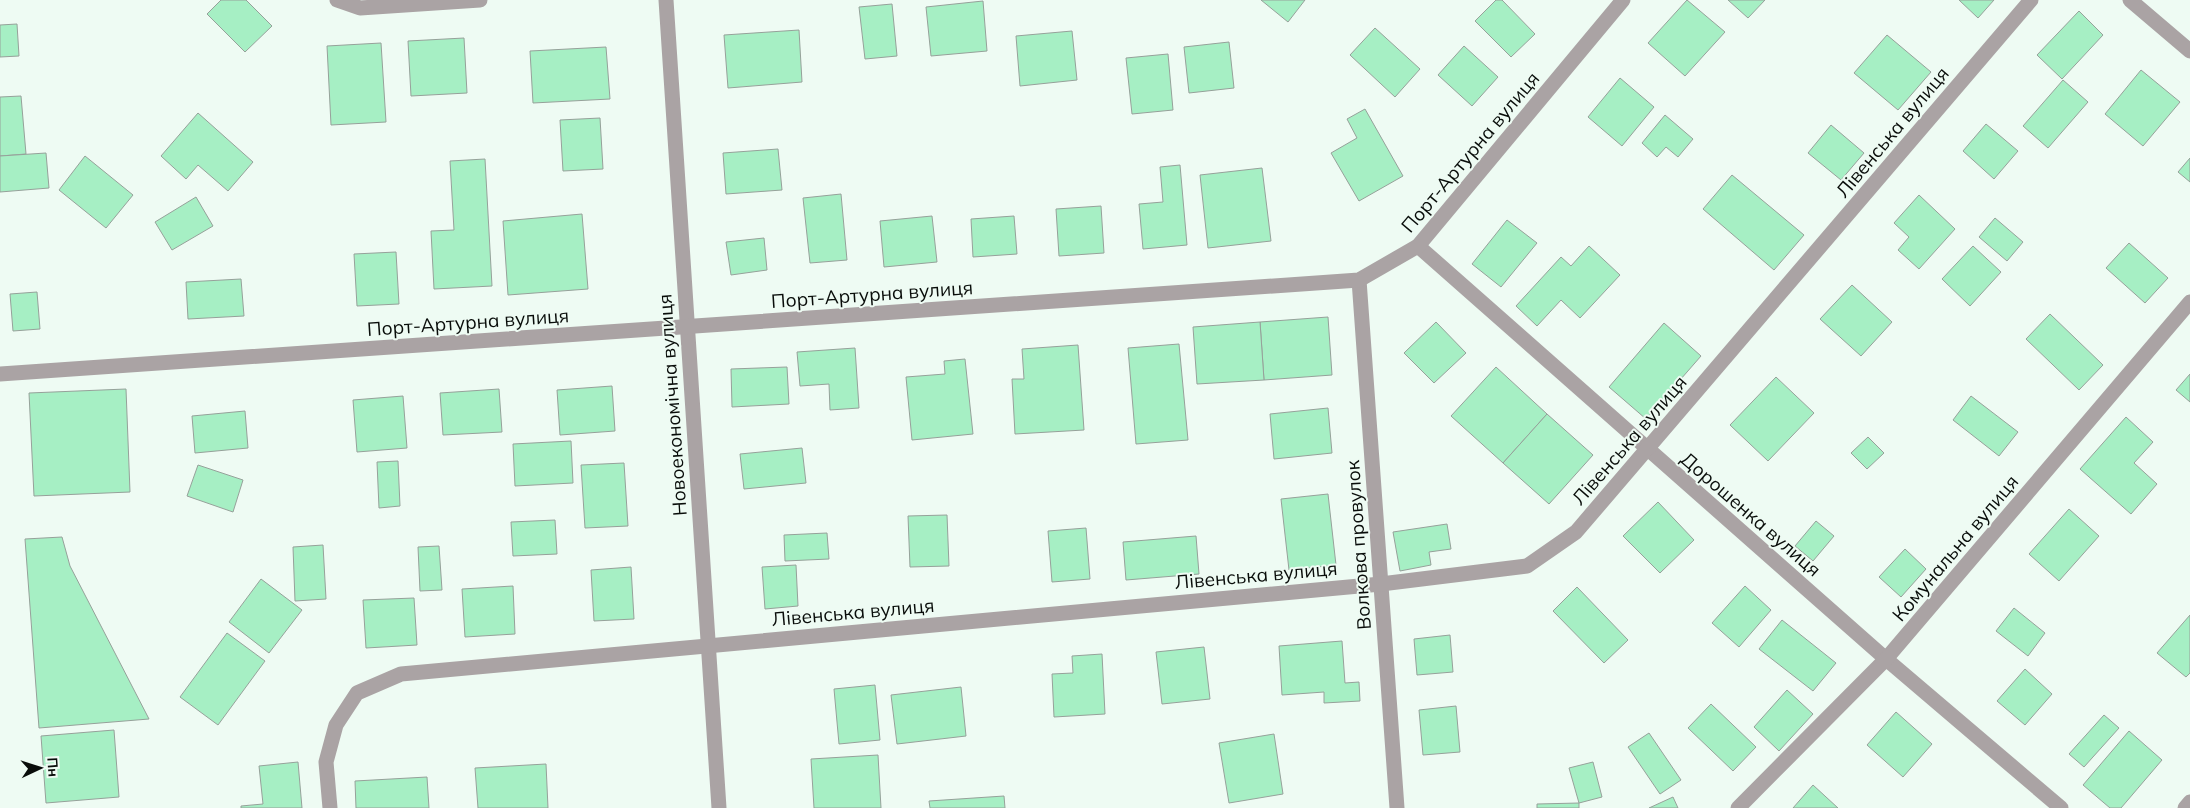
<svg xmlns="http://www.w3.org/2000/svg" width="2190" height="808" font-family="Mulish,sans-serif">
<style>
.building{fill:#a6efc4;stroke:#96a19a}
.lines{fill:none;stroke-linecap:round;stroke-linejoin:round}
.street{stroke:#aaa3a4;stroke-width:15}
.labels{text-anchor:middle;stroke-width:4;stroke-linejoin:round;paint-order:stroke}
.street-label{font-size:19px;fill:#090d0a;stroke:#eefbf3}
</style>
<rect width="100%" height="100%" fill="#eefbf3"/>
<g class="building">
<path d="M 221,0 L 246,0 L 272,26 L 245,52 L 207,14 Z"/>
<path d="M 1261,0 L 1305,0 L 1288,22 Z"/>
<path d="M 1496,0 L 1502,0 L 1535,34 L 1511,57 L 1475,21 Z"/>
<path d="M 1687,0 L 1725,32 L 1685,76 L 1648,43 Z"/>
<path d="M 1728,0 L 1765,0 L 1748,18 Z"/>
<path d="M 1959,0 L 1994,0 L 1978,18 Z"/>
<path d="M 983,1 L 987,51 L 931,56 L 926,7 Z"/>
<path d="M 892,4 L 897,56 L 865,59 L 859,7 Z"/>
<path d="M 2079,11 L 2103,35 L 2062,79 L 2037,55 Z"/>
<path d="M 17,24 L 19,56 L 0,57 L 0,25 Z"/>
<path d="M 1375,28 L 1420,69 L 1395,97 L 1350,55 Z"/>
<path d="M 799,30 L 802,82 L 728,88 L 724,35 Z"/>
<path d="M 1072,31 L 1077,80 L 1020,86 L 1016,36 Z"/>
<path d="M 1887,35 L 1931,72 L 1898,110 L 1854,73 Z"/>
<path d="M 464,38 L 467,93 L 411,96 L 408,41 Z"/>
<path d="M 1229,42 L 1234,88 L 1189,93 L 1184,47 Z"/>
<path d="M 381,43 L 386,122 L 331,125 L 327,46 Z"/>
<path d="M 1464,46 L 1498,77 L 1472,106 L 1438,75 Z"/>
<path d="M 606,47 L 610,99 L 533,103 L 530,51 Z"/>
<path d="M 1168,54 L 1173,110 L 1132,114 L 1126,58 Z"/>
<path d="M 2141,70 L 2180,102 L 2143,146 L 2105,114 Z"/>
<path d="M 1620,78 L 1654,107 L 1622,146 L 1588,117 Z"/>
<path d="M 2063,80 L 2088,102 L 2048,148 L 2023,126 Z"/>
<path d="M 21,96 L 26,154 L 0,156 L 0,97 Z"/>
<path d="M 1365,109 L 1403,176 L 1359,201 L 1331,153 L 1357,138 L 1347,119 Z"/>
<path d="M 198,113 L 253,162 L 228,191 L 198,165 L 186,179 L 161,156 Z"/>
<path d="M 1665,115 L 1693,139 L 1678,157 L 1666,147 L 1657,157 L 1642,143 Z"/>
<path d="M 600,118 L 603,169 L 563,171 L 560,120 Z"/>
<path d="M 1986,124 L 2018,151 L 1994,179 L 1963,151 Z"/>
<path d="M 1831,125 L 1864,153 L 1841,180 L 1808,153 Z"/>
<path d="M 778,149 L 782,190 L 726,194 L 723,153 Z"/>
<path d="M 46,153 L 49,188 L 0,192 L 0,156 Z"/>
<path d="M 85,156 L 133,195 L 106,228 L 59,190 Z"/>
<path d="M 2190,158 L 2190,182 L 2178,172 Z"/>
<path d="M 485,159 L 492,286 L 434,289 L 431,231 L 454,230 L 450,161 Z"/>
<path d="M 1180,165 L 1187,245 L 1143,249 L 1139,204 L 1163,202 L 1160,167 Z"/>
<path d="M 1262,168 L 1271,241 L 1208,248 L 1200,175 Z"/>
<path d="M 1732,175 L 1804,235 L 1774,270 L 1703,209 Z"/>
<path d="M 841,194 L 847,260 L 810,263 L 803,198 Z"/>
<path d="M 1919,195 L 1955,229 L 1919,269 L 1898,250 L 1909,237 L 1894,223 Z"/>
<path d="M 196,197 L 213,226 L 172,250 L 155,222 Z"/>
<path d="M 1101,206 L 1104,253 L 1059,256 L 1056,209 Z"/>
<path d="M 582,214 L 588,289 L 508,295 L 503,221 Z"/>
<path d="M 932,216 L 937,262 L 884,267 L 880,221 Z"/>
<path d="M 1014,216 L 1017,254 L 973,257 L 971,219 Z"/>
<path d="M 1995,218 L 2023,242 L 2007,261 L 1979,237 Z"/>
<path d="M 1507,220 L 1537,243 L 1501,287 L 1472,264 Z"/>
<path d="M 764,238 L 767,270 L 731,275 L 726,242 Z"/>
<path d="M 2129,243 L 2168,278 L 2145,303 L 2106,268 Z"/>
<path d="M 1589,246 L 1620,275 L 1580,318 L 1561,300 L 1537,326 L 1516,306 L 1561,257 L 1571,266 Z"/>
<path d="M 1973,246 L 2001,272 L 1970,306 L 1942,279 Z"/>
<path d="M 396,252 L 399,304 L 357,306 L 354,254 Z"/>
<path d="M 241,279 L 244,316 L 188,319 L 186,282 Z"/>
<path d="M 1852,285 L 1892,322 L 1861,356 L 1820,319 Z"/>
<path d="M 37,292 L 40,329 L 13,331 L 10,294 Z"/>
<path d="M 2050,314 L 2103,365 L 2079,390 L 2026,339 Z"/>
<path d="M 1328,317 L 1332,375 L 1264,380 L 1260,322 Z"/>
<path d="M 1260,322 L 1264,380 L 1197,384 L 1193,327 Z"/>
<path d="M 1436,322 L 1466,353 L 1434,383 L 1404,353 Z"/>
<path d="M 1664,323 L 1701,356 L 1646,419 L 1609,387 Z"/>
<path d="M 1179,344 L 1188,440 L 1136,444 L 1128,348 Z"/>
<path d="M 1078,345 L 1084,430 L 1015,434 L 1012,379 L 1024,379 L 1022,349 Z"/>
<path d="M 855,348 L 859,408 L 830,410 L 829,384 L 800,386 L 797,352 Z"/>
<path d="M 965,359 L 973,434 L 912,440 L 906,377 L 945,374 L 944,361 Z"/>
<path d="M 787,367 L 789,404 L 732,407 L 731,369 Z"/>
<path d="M 1496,367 L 1547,414 L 1503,463 L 1451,416 Z"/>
<path d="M 2190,374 L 2190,402 L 2176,390 Z"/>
<path d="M 1776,377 L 1814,413 L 1768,461 L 1730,425 Z"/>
<path d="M 612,386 L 615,431 L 560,435 L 557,390 Z"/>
<path d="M 126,389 L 130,492 L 34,496 L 29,393 Z"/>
<path d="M 499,389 L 502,432 L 443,435 L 440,393 Z"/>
<path d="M 403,396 L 407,448 L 357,452 L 353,400 Z"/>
<path d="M 1971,396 L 2018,432 L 1999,456 L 1953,420 Z"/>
<path d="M 1328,408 L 1332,453 L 1274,459 L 1270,414 Z"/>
<path d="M 245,411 L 248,448 L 195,453 L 192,416 Z"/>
<path d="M 1547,414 L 1593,455 L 1549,504 L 1503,463 Z"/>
<path d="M 2126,417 L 2153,442 L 2134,463 L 2157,484 L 2131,514 L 2080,469 Z"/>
<path d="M 1868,437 L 1884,453 L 1867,469 L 1851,453 Z"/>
<path d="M 571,441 L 573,483 L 515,486 L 513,444 Z"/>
<path d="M 802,448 L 806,483 L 744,489 L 740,454 Z"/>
<path d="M 398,461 L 400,506 L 379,508 L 377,462 Z"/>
<path d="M 624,463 L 628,526 L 585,528 L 581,465 Z"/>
<path d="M 198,465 L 243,480 L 233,512 L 187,496 Z"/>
<path d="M 1328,494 L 1336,565 L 1289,570 L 1281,499 Z"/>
<path d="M 1658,502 L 1694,540 L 1660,573 L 1623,536 Z"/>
<path d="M 2069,509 L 2099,536 L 2059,581 L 2029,554 Z"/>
<path d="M 947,515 L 949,566 L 910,567 L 908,516 Z"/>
<path d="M 555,520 L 557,554 L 513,556 L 511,522 Z"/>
<path d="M 1816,521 L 1834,536 L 1813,561 L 1795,546 Z"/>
<path d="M 1447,524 L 1451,549 L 1429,552 L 1431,565 L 1400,571 L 1393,532 Z"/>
<path d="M 1086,528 L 1090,579 L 1052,582 L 1048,531 Z"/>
<path d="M 827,533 L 829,559 L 785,561 L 784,535 Z"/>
<path d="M 1196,536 L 1199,574 L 1126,580 L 1123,542 Z"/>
<path d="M 62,537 L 70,566 L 149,719 L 39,728 L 25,539 Z"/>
<path d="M 323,545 L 326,599 L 295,601 L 293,547 Z"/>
<path d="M 439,546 L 442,590 L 420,591 L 418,547 Z"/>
<path d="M 1905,549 L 1926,569 L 1901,597 L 1879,577 Z"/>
<path d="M 796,565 L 798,606 L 765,609 L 762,567 Z"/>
<path d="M 631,567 L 634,619 L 594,621 L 591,570 Z"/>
<path d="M 261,579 L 302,610 L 269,653 L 229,622 Z"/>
<path d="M 513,586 L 515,634 L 465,637 L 462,589 Z"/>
<path d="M 1745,586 L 1771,610 L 1739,647 L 1712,623 Z"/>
<path d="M 1577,587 L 1628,640 L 1604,663 L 1553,611 Z"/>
<path d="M 414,598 L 417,645 L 366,648 L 363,600 Z"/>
<path d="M 2014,608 L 2045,633 L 2028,656 L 1996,631 Z"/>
<path d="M 2190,615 L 2190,673 L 2186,677 L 2157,653 Z"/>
<path d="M 1782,620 L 1836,663 L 1813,691 L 1759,649 Z"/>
<path d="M 227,633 L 265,661 L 218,725 L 180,697 Z"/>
<path d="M 1450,635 L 1453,672 L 1417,675 L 1414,639 Z"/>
<path d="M 1342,641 L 1345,683 L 1359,682 L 1360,701 L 1324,703 L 1324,692 L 1282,695 L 1279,646 Z"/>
<path d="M 1204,647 L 1210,699 L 1162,704 L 1156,652 Z"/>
<path d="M 1102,654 L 1105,714 L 1054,717 L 1052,674 L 1073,673 L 1072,656 Z"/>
<path d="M 2025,669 L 2052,694 L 2025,725 L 1997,701 Z"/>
<path d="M 875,685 L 880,740 L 839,744 L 834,689 Z"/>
<path d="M 961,687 L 966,736 L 897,744 L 891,695 Z"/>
<path d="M 1787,690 L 1813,714 L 1779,751 L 1754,727 Z"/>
<path d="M 1711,704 L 1756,747 L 1733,771 L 1688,728 Z"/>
<path d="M 1456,706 L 1460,752 L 1423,755 L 1419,710 Z"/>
<path d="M 1896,712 L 1932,744 L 1903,777 L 1867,745 Z"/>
<path d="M 2104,715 L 2119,728 L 2084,767 L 2069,754 Z"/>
<path d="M 114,730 L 119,797 L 46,803 L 41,736 Z"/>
<path d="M 2129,731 L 2162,760 L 2121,808 L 2110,808 L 2083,785 Z"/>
<path d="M 1649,733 L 1681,780 L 1660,794 L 1628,747 Z"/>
<path d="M 1274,734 L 1283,794 L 1229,803 L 1219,743 Z"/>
<path d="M 878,755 L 881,808 L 814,808 L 811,759 Z"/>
<path d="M 298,762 L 302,808 L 241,808 L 241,806 L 263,804 L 259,766 Z"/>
<path d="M 1593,762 L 1602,797 L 1579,803 L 1569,768 Z"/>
<path d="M 546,764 L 548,808 L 478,808 L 475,768 Z"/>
<path d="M 427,777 L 429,808 L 356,808 L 355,781 Z"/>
<path d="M 1813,785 L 1838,808 L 1793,808 Z"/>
<path d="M 1004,796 L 1005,808 L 930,808 L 929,801 Z"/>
<path d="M 1673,797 L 1678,808 L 1649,808 Z"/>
<path d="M 1579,803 L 1579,808 L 1537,808 L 1537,804 Z"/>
</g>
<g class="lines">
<g class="street">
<path d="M 337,0 L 360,8 L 480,0"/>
<path d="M 666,0 L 719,808"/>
<path d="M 2130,0 L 2190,51"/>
<path d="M 1418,246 L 1886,659 L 2061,808"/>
<path d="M 1359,280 L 1397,808"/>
<path d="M 0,374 L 1359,280 L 1418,246 L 1623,0"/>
<path d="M 330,808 L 326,762 L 336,725 L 357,693 L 401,674 L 1381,584 L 1527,566 L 1576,532 L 2031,0"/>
<path d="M 1738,808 L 1886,659 L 2190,302"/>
<path d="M 2185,808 L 2190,802"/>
</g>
</g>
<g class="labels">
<g class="street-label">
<text transform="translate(1892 132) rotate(-50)" y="7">Лівенська вулиця</text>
<text transform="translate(1470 152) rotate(-50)" y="7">Порт-Артурна вулиця</text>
<text transform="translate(872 294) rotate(-4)" y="7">Порт-Артурна вулиця</text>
<text transform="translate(468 322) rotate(-4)" y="7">Порт-Артурна вулиця</text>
<text transform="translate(672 405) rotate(-94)" y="7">Новоекономічна вулиця</text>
<text transform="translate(1629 440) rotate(-49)" y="7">Лівенська вулиця</text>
<text transform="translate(1751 514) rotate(41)" y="7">Дорошенка вулиця</text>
<text transform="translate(1358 545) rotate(-94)" y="7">Волкова провулок</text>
<text transform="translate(1955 548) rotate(-50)" y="7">Комунальна вулиця</text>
<text transform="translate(1256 575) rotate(-5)" y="7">Лівенська вулиця</text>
<text transform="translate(853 612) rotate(-5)" y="7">Лівенська вулиця</text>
</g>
</g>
<g transform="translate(40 768) rotate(86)" stroke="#eefbf3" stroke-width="4" paint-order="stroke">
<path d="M0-4L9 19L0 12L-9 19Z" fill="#090d0a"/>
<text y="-8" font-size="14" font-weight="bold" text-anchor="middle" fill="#090d0a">Пн</text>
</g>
</svg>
